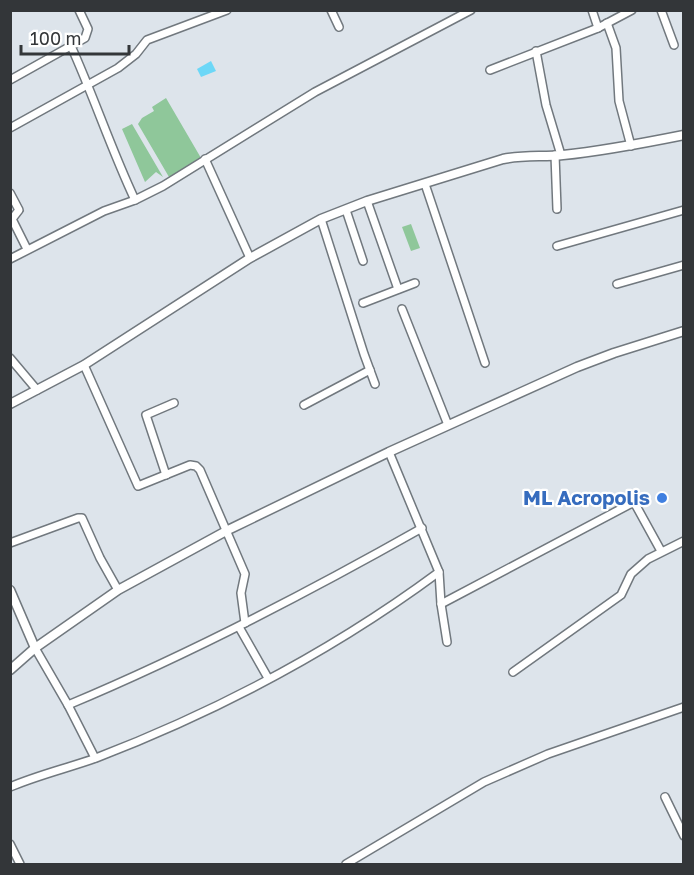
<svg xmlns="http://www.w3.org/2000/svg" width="694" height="875" font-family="'Golos Text',sans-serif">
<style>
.green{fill:#8fc79a}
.water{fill:#6cd7f7}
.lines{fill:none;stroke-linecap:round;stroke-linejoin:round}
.minor-casing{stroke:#71787e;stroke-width:10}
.tertiary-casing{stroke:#71787e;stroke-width:11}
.minor{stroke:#fff;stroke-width:7}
.tertiary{stroke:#fff;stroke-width:8}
.shop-dot{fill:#3f7fe0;stroke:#fff;stroke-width:2}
.labels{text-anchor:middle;stroke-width:4.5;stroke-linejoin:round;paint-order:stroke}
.shop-label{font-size:20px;font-weight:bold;fill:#366cbe;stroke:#fff;text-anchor:end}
</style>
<rect width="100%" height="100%" fill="#dde4eb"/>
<g class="green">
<path d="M 166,98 L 201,158 L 169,177 L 138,124 L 142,118 L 154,111 L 152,107 Z"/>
<path d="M 132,124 L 163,177 L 156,172 L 145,182 L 122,129 Z"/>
<path d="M 411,224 L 420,248 L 411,251 L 402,227 Z"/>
</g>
<path class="water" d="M 211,61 L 216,71 L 201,77 L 197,69 Z"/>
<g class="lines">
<defs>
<g id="minor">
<path d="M 331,10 L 339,27"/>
<path d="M 592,10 L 598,28"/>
<path d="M 661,10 L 674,45"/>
<path d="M 607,23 L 616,48 L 619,101 L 631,146"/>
<path d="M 71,46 C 94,97 111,149 135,200"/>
<path d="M 536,51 L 546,105 L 561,155"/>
<path d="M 490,70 L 598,28 L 632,10"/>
<path d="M 10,80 L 85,38 L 88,29 L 79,10"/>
<path d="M 10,128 L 118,68 L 136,54 L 147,40 L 227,10"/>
<path d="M 555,155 L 557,209"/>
<path d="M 205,159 L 250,258"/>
<path d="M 425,184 L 485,363"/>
<path d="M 10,193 L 19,210 L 12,219 L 27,249"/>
<path d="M 367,201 L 398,289"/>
<path d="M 346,210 L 363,261"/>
<path d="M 321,219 L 364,354 L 375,384"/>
<path d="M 557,246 L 684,210"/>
<path d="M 10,259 L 104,211 L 135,200 L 163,186 L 315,92 L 471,10"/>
<path d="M 617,284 L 684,265"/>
<path d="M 363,303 L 415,283"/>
<path d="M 402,309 L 448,425"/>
<path d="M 10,358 L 37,390"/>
<path d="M 84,365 L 138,486 L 190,465 L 196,466 L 200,470 L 245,574 L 241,593 L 245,623"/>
<path d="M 304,405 L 370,370"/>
<path d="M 166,475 L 146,415 L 174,403"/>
<path d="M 10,543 L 78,518 L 82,518 L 100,558 L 118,590"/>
<path d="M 439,572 L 441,604 L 447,642"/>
<path d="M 441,604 L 634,502 L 661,551"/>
<path d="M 239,627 L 268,678"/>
<path d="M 35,648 L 68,705 L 95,758"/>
<path d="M 513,672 L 621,595 L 631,574 L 648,559 L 684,541"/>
<path d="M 68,705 C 190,654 307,593 422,528"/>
<path d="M 10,787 C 38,775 68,768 96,758 C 218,711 335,649 439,572 L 389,452"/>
<path d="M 665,797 L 684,836"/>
<path d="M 10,844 L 20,864"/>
<path d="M 346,864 L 484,782 L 548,754 L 684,707"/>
</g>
<g id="tertiary">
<path d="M 10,404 L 84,365 L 250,258 L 321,219 L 367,201 L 503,159 C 523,155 543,157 563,155 C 604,151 644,143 684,135"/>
<path d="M 10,590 L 35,648"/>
<path d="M 10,670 L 35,648 L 118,590 L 228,530 L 389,452 L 577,367 L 614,353 L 684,331"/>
</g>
</defs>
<use href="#minor" class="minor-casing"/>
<use href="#tertiary" class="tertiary-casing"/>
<use href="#minor" class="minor"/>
<use href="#tertiary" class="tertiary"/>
</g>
<circle class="shop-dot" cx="662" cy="498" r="6"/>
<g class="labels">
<g class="shop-label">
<text x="650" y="505">ML Acropolis</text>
</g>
</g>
<rect width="694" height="875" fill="none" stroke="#333639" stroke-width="24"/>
<path d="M21 45v9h108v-9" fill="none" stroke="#333639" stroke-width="3"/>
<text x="30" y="45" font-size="18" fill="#333639" stroke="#ffffff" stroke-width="4.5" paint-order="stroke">100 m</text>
</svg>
